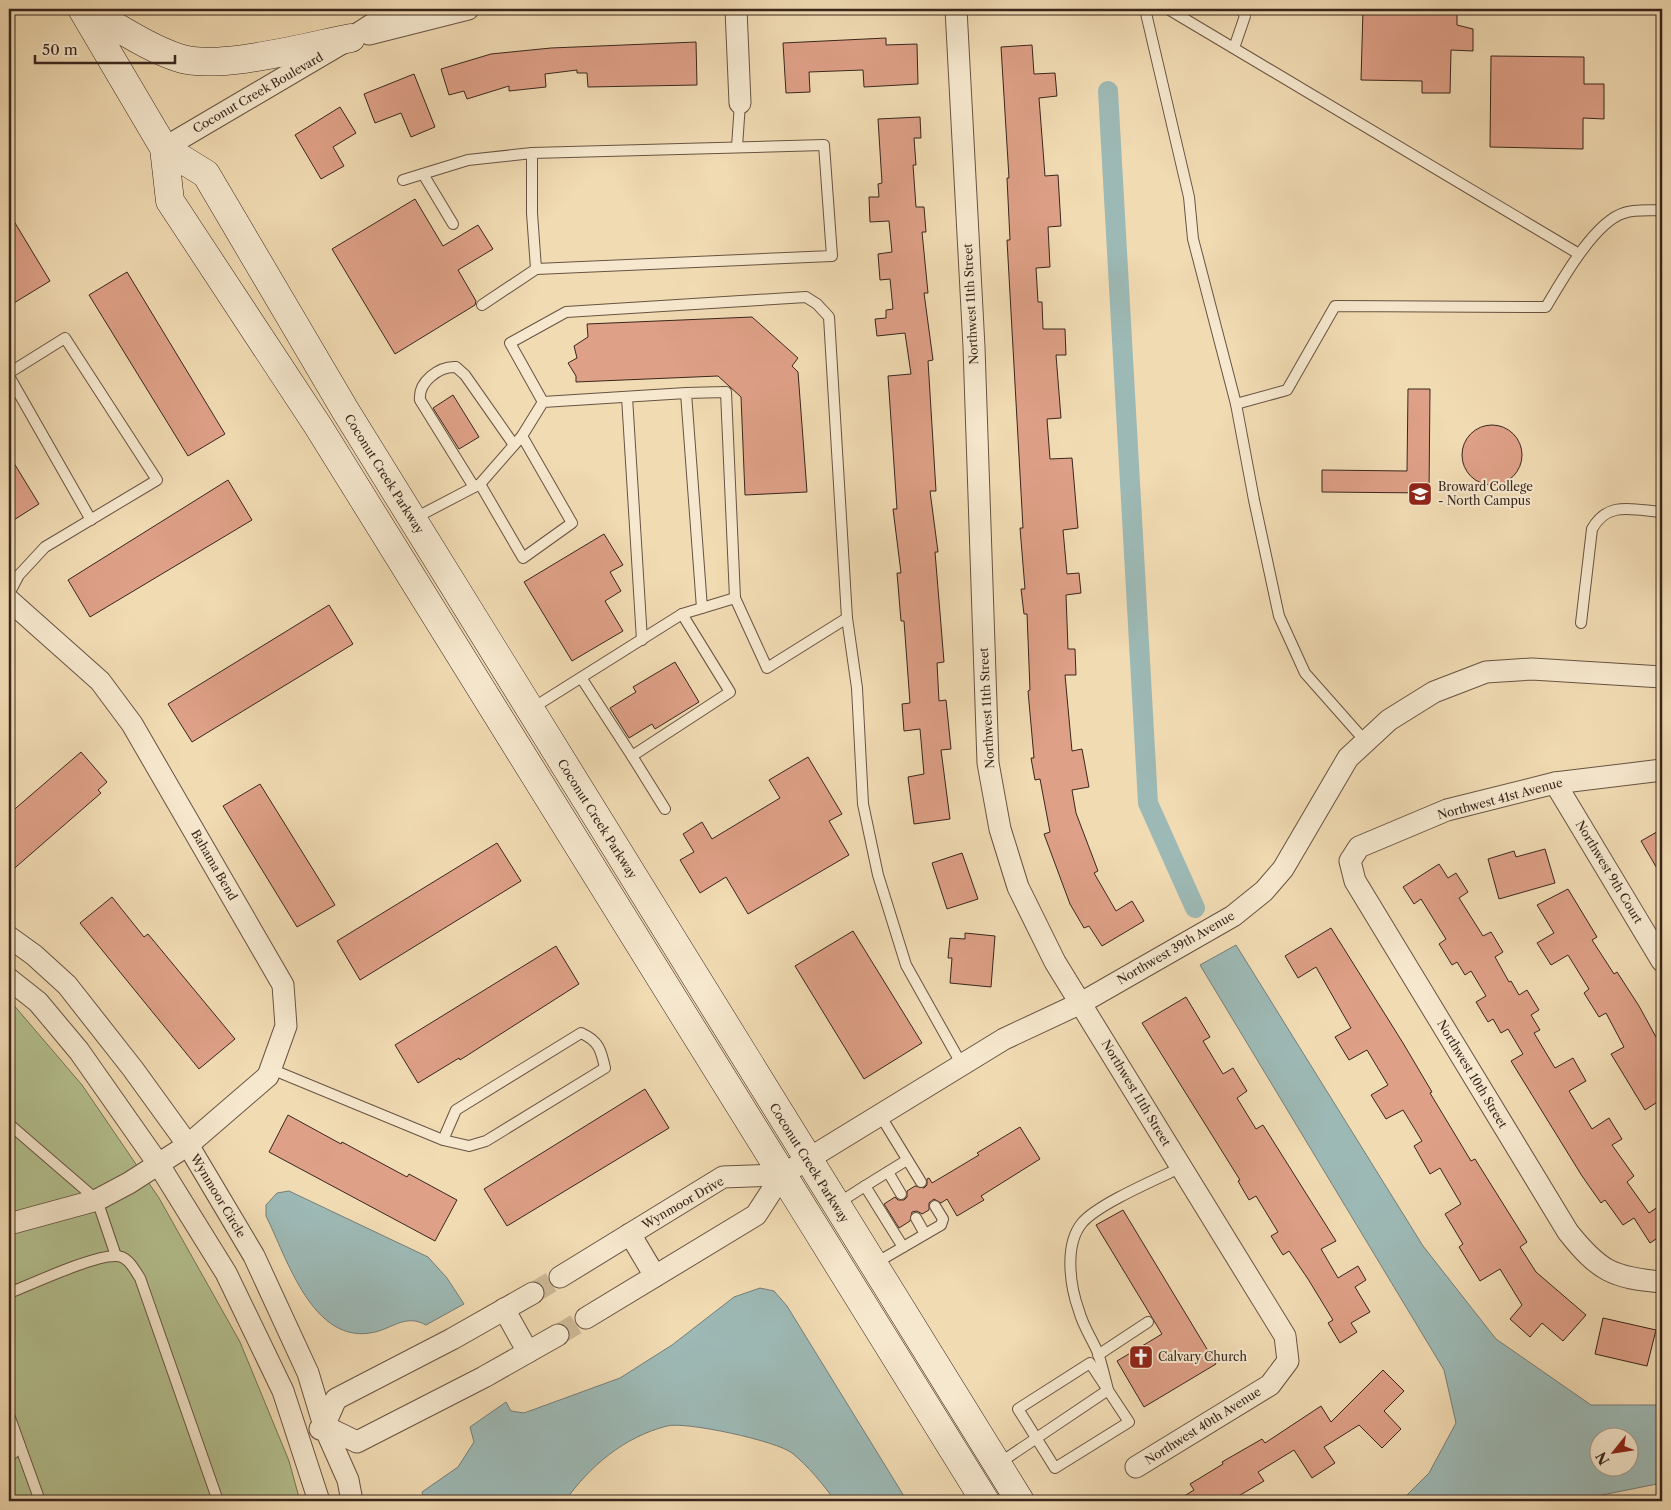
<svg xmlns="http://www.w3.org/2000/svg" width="1671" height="1510" font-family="'Libre Caslon Text',serif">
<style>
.green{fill:#b4c190;stroke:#767456}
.water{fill:#9db9b5;stroke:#757e78;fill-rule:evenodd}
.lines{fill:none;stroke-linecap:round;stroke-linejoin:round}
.canal{stroke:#9db9b5;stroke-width:20}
.building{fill:#dea087;stroke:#39261d}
.street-tunnel{stroke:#ccb795;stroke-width:21;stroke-dasharray:21 11;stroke-linecap:butt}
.lane-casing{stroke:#675342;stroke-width:12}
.street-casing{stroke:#675342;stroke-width:23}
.secondary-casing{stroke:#39261d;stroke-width:29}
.lane{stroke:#f6e8ce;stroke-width:10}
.street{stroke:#f6e8ce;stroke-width:21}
.secondary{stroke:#f6e8ce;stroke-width:28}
.labels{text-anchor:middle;stroke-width:4;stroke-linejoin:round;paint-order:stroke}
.street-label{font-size:12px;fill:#39261d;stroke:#f6e8ce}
.poi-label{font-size:12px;fill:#39261d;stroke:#f6e8ce;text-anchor:start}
</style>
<rect width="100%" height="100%" fill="#f1dbb3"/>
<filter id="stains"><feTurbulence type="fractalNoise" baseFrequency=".004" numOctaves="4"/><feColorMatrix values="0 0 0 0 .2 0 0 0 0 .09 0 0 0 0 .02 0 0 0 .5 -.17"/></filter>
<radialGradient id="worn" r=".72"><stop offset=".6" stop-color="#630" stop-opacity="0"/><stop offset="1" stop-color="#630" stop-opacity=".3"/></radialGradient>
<path class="green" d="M 12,1003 L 82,1085 L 159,1198 L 240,1342 L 289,1461 L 300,1501 L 9,1501 L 9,1005 Z"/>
<g class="water">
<path d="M 1236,945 L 1423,1246 L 1496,1339 L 1591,1405 L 1662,1405 L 1662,1483 L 1572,1501 L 1401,1501 L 1429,1473 L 1456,1423 L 1444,1370 L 1200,965 ZM 1598,1438 L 1628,1438 L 1628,1468 L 1598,1468 Z"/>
<path d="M 289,1191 L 428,1257 L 447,1278 L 464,1304 L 426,1325 C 406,1314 395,1327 375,1332 C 313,1347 287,1258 266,1216 L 266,1205 L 277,1193 Z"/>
<path d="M 760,1288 L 774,1291 L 787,1306 L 907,1501 L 835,1501 C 823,1484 808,1466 792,1453 C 777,1441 685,1421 667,1426 C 624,1437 590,1466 565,1501 L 424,1501 L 422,1492 L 458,1467 L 474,1442 L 470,1427 L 506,1402 L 511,1411 L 524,1413 L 620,1378 L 672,1345 L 734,1297 Z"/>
</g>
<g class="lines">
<path class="canal" d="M 1108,91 L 1148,803 L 1195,908"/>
</g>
<g class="building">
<path d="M 1363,9 L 1457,9 L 1457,25 L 1473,29 L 1473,51 L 1451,50 L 1450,93 L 1422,93 L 1422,81 L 1361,80 Z"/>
<path d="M 886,38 L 886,45 L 917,44 L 918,84 L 864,87 L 863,70 L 809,72 L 810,92 L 786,93 L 783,43 Z"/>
<path d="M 696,42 L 697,85 L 588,87 L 587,73 L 577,73 L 577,70 L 545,74 L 546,87 L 509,91 L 509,86 L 467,99 L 464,91 L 449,95 L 441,69 L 491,54 L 551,48 Z"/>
<path d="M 1032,45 L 1034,74 L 1055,73 L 1057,96 L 1039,98 L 1045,176 L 1058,175 L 1061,226 L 1048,227 L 1050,267 L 1036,268 L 1038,302 L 1042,302 L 1043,329 L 1065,329 L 1066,355 L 1056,355 L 1061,418 L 1047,419 L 1050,459 L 1072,458 L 1078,528 L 1063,530 L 1067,574 L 1079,573 L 1081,593 L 1066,595 L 1068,649 L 1075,649 L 1076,675 L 1065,675 L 1072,751 L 1082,749 L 1089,787 L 1072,790 L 1076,813 L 1098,871 L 1094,873 L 1116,911 L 1132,901 L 1144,921 L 1102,946 L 1089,926 L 1084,928 L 1070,904 L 1044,834 L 1050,832 L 1040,779 L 1035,780 L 1031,758 L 1034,758 L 1028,691 L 1030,690 L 1027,614 L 1024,614 L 1021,589 L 1025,589 L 1020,528 L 1023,528 L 1007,240 L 1010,240 L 1007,178 L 1009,178 L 1001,47 Z"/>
<path d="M 1491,56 L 1584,57 L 1584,84 L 1604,84 L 1604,119 L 1583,118 L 1583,149 L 1490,147 Z"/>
<path d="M 414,74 L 435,127 L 411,137 L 401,113 L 375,123 L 364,94 Z"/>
<path d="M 340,107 L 356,133 L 333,147 L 344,166 L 321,179 L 295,135 Z"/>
<path d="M 920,117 L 921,138 L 914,138 L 916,165 L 913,165 L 916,207 L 924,207 L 926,232 L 922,232 L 928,293 L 924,293 L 933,360 L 928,361 L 936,491 L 930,491 L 938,552 L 935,552 L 944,662 L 937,663 L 939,701 L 946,700 L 951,749 L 941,750 L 950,819 L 914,824 L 908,777 L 924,774 L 920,729 L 904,731 L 902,704 L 910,703 L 904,621 L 901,621 L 897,573 L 901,573 L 893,509 L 897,509 L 888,376 L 911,374 L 905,333 L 877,336 L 875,319 L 886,318 L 886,310 L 893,309 L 890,279 L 880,280 L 878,254 L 892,252 L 889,221 L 870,222 L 869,197 L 879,197 L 878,184 L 882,183 L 878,119 Z"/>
<path d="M 415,199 L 443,246 L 478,225 L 493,249 L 458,270 L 476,301 L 475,305 L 395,354 L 332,249 Z"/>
<path d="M 9,213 L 50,281 L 9,306 Z"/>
<path d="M 127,272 L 225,434 L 188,456 L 89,295 Z"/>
<path d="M 752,317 L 798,358 L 792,366 L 798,372 L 807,492 L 745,495 L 741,397 L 718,376 L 576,382 L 576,376 L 568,363 L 577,358 L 574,346 L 588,337 L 587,324 Z"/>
<path d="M 1408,389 L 1430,389 L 1429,493 L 1322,492 L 1322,470 L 1407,471 Z"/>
<path d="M 453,395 L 479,437 L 459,449 L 433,408 Z"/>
<circle cx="1492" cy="455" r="30"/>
<path d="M 9,455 L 39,504 L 9,523 Z"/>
<path d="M 228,480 L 252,520 L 90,617 L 68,580 Z"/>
<path d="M 604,534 L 623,565 L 610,572 L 621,591 L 605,601 L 623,631 L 572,661 L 524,582 Z"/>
<path d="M 329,605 L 353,644 L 192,742 L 168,704 Z"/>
<path d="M 675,662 L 699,702 L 655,729 L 652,724 L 629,738 L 610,708 L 636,692 L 633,687 Z"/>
<path d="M 81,752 L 107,782 L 98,790 L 101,793 L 9,873 L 9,814 Z"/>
<path d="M 808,757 L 842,814 L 829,821 L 849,855 L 748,914 L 726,877 L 700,893 L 680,860 L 694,852 L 683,834 L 702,822 L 712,839 L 780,798 L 769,780 Z"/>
<path d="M 260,784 L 335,905 L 297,927 L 223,806 Z"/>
<path d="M 1662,829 L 1662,877 L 1641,841 Z"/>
<path d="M 497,843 L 521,881 L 360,980 L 337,941 Z"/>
<path d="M 1545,849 L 1555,883 L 1499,899 L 1488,859 L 1514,851 L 1516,857 Z"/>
<path d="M 962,853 L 978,899 L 947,909 L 932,863 Z"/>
<path d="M 1439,864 L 1448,878 L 1456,873 L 1468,892 L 1459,898 L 1483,936 L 1491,932 L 1503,952 L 1495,957 L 1509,982 L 1511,981 L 1519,995 L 1527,990 L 1539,1010 L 1531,1015 L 1540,1030 L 1534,1033 L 1555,1068 L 1573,1058 L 1586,1081 L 1569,1091 L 1592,1129 L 1609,1118 L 1622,1139 L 1612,1145 L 1634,1176 L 1627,1182 L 1649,1213 L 1662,1204 L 1662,1235 L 1650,1243 L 1634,1218 L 1623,1225 L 1605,1200 L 1601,1203 L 1582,1176 L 1511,1061 L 1523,1054 L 1508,1029 L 1501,1033 L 1493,1019 L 1488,1022 L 1476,1002 L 1486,996 L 1471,971 L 1465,975 L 1457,962 L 1452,965 L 1439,944 L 1446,939 L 1421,899 L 1414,904 L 1403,887 Z"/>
<path d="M 1568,889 L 1597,937 L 1592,940 L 1614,974 L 1617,972 L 1639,1006 L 1662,1048 L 1662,1099 L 1645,1110 L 1611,1054 L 1624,1047 L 1606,1013 L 1599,1017 L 1584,993 L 1589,989 L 1568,955 L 1551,965 L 1537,943 L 1554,933 L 1537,905 Z"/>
<path d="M 112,897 L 144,937 L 148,934 L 235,1039 L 199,1069 L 80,923 Z"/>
<path d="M 1331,928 L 1403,1043 L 1432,1092 L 1430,1093 L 1471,1161 L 1475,1159 L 1527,1242 L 1520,1247 L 1536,1272 L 1586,1315 L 1563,1341 L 1542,1323 L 1530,1337 L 1510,1319 L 1522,1305 L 1500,1269 L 1480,1281 L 1459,1247 L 1463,1244 L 1445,1214 L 1461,1204 L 1440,1168 L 1430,1174 L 1414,1146 L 1422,1141 L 1403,1110 L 1386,1119 L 1371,1095 L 1388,1085 L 1367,1050 L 1349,1060 L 1335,1037 L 1351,1028 L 1316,967 L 1298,978 L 1285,956 Z"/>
<path d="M 853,931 L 922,1043 L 864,1079 L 795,966 Z"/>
<path d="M 965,933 L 995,936 L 991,987 L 950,983 L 952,958 L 948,958 L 950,938 L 965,939 Z"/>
<path d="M 556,946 L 579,984 L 460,1060 L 459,1058 L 418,1083 L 395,1045 Z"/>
<path d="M 1186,997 L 1210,1037 L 1203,1041 L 1223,1074 L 1233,1068 L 1247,1091 L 1237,1098 L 1256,1129 L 1263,1125 L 1336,1241 L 1321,1249 L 1338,1278 L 1358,1266 L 1366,1280 L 1355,1287 L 1370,1312 L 1351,1323 L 1357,1332 L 1340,1343 L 1328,1323 L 1333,1320 L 1308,1279 L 1289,1251 L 1283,1255 L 1271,1236 L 1278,1232 L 1256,1196 L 1249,1200 L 1238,1181 L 1240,1180 L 1142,1023 Z"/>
<path d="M 645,1089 L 669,1128 L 507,1226 L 484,1189 Z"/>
<path d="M 288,1115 L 341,1144 L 342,1142 L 407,1177 L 409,1174 L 457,1200 L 435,1241 L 269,1152 Z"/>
<path d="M 1020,1127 L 1040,1159 L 981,1196 L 984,1200 L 957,1216 L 947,1199 L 941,1203 L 934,1199 L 929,1203 L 929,1210 L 922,1214 L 917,1211 L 912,1212 L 910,1221 L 899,1228 L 884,1204 L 895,1197 L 898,1200 L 904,1200 L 907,1197 L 907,1191 L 915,1186 L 924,1188 L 927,1185 L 927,1179 L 929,1178 L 932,1183 L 979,1155 L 977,1153 Z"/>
<path d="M 1123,1210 L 1216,1364 L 1144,1407 L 1117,1361 L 1162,1334 L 1096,1225 Z"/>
<path d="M 1603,1318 L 1656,1330 L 1647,1366 L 1595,1354 Z"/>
<path d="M 1383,1370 L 1404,1391 L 1384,1411 L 1401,1429 L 1382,1448 L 1359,1425 L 1324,1447 L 1335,1463 L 1312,1478 L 1294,1450 L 1258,1472 L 1264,1481 L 1230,1501 L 1176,1501 L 1194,1490 L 1190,1484 L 1223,1464 L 1222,1462 L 1262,1439 L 1265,1443 L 1321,1406 L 1331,1422 Z"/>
</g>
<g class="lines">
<g class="street-tunnel">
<path d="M 533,1293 L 560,1277"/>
<path d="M 558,1335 L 586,1318"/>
</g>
<defs>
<g id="lane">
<path d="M 1145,9 L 1189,197 L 1193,239 L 1236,404 L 1254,500 L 1279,616 L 1305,673 L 1366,742"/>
<path d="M 1168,9 L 1579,254"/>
<path d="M 1234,48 L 1245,16 L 1241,9"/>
<path d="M 824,145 L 832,256 L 536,269 L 532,213 L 532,153 Z"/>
<path d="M 737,147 L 740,103"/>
<path d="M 423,174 L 453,224"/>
<path d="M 403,180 L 468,160 L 532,153"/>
<path d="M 482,305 L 536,269"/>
<path d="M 9,373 L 65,338 L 157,480 L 45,547 L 19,575 L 9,594"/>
<path d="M 9,376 L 91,520"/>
<path d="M 627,397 L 642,640"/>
<path d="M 543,402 L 510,343 L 566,312 L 806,297 L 817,304 L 829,317 L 847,618 L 767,668 L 735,598"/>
<path d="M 1236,404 L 1287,390 L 1335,306 L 1546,307 C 1561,282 1594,222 1624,213 C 1635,209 1650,211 1662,210"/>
<path d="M 480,484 L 523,558 L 572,523 L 522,436"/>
<path d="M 474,487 L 420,400 C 418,382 439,366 456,367 L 465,375 L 514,445"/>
<path d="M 413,519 L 480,484 L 522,436 L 543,402 L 686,393 L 702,608 L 735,598 L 726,392 L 686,393"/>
<path d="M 847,618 L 857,688 L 863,804 L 878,875 L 906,965 L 962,1065"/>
<path d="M 1581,623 L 1592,529 C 1608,500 1634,510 1662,512"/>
<path d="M 582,679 L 632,756 L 730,692 L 682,614"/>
<path d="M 531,709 L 682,614 L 702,608"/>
<path d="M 632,756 L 665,809"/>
<path d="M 271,1069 L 443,1140 L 469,1146 L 486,1141 L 605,1068 C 601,1050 599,1041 581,1033 L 456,1110 L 443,1140"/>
<path d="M 880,1115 L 921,1182"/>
<path d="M 9,1124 L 97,1200 L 116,1256"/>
<path d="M 888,1172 L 901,1194"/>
<path d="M 865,1186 L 907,1160"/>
<path d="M 837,1204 L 865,1186 L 903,1247"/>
<path d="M 916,1218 L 925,1234"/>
<path d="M 874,1264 L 941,1225 L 943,1219 L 935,1206"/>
<path d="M 9,1293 C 32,1284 94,1255 116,1256 C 128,1256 134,1269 140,1278 L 218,1501"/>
<path d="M 1098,1355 L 1148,1322"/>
<path d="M 1090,1363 L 1129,1422 L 1055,1468 L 1018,1409 Z"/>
<path d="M 9,1415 L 40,1501"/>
<path d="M 9,1457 L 20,1447"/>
<path d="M 998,1464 L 1108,1390 C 1105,1378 1102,1365 1098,1353 C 1092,1339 1083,1326 1079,1311 C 1070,1286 1064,1245 1082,1223 C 1098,1204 1157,1179 1182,1167"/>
</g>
<g id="street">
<path d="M 736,9 L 740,103"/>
<path d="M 956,9 L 974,347 L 988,763 L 1000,829 L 1018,887 L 1055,962 L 1285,1336 L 1288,1361 L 1270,1385 L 1136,1467"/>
<path d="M 369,34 L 468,9"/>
<path d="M 164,148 L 351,38 L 396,9"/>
<path d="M 9,600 L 100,681 L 132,724 L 283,985 L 286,1026 L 268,1076 L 188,1145 L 129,1183 L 97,1200 L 9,1224"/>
<path d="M 1662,770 L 1555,783 L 1447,810 L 1359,847 L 1350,861 L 1355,881 L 1568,1232 C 1599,1271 1613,1278 1662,1282"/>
<path d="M 1555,783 L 1662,961"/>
<path d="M 9,937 L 34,955 L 67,985 L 133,1069 L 188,1145 L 254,1256 L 308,1373 L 324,1426 L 348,1480 L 352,1501"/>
<path d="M 9,979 L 38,1002 L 79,1051 L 159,1165 L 226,1273 L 283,1391 L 319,1501"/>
<path d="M 630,1234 L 655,1276"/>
<path d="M 560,1277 L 723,1177 L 782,1175"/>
<path d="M 504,1309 L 528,1352"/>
<path d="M 586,1318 L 756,1215 L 782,1175 L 1004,1039 L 1081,1003 L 1233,916 L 1264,891 L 1283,869 L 1348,758 L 1389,720 L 1434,692 L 1486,672 L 1532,669 L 1662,677"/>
<path d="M 324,1426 L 357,1442 L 484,1377 L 558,1335"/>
<path d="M 320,1429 L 324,1426 L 336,1399 L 452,1339 L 533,1293"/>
</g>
<g id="secondary">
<path d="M 82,9 L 164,148 L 170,201 L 318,426 L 985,1501"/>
<path d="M 85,9 C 115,25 146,47 179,58 C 218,71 309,46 351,38"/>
<path d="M 164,148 L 206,174 L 345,410 L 1020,1501"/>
</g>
</defs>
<use href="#lane" class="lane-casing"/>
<use href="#street" class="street-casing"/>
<use href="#secondary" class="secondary-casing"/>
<use href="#lane" class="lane"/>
<use href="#street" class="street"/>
<use href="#secondary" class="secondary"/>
</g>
<defs>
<symbol id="university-square" viewBox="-11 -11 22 22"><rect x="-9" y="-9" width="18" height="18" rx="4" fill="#8f2418" stroke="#f6e8ce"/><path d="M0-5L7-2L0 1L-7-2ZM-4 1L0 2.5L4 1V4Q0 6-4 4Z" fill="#fff"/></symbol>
<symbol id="church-square" viewBox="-11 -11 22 22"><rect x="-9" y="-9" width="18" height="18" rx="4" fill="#8f2418" stroke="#f6e8ce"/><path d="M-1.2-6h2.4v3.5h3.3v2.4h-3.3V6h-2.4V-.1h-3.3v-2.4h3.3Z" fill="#fff"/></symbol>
</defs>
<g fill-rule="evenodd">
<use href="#university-square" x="1406" y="480" width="28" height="28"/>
<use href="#church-square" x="1127" y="1343" width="28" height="28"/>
</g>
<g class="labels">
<g class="street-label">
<text transform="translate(258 93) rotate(-30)" y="4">Coconut Creek Boulevard</text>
<text transform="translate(971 304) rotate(-93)" y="4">Northwest 11th Street</text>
<text transform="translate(384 474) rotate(58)" y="4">Coconut Creek Parkway</text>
<text transform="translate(987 708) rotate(-93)" y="4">Northwest 11th Street</text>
<text transform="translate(1500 799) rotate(-15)" y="4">Northwest 41st Avenue</text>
<text transform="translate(597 819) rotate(58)" y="4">Coconut Creek Parkway</text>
<text transform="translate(214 865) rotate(60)" y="4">Bahama Bend</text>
<text transform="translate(1609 872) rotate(59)" y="4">Northwest 9th Court</text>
<text transform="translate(1176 948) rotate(-30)" y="4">Northwest 39th Avenue</text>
<text transform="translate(1472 1074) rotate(59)" y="4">Northwest 10th Street</text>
<text transform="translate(1136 1093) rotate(59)" y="4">Northwest 11th Street</text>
<text transform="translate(809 1163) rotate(58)" y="4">Coconut Creek Parkway</text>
<text transform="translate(218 1196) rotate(59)" y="4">Wynmoor Circle</text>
<text transform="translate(683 1203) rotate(-30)" y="4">Wynmoor Drive</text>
<text transform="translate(1203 1426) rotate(-32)" y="4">Northwest 40th Avenue</text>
</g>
<g class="poi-label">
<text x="1438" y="491">Broward College<tspan x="1438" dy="14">- North Campus</tspan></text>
<text x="1158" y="1361">Calvary Church</text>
</g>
</g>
<rect width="1671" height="1510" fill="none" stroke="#f1dbb3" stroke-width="30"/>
<rect x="10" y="10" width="1651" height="1490" fill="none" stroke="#39261d" stroke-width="2.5"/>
<rect x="15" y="15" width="1641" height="1480" fill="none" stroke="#39261d"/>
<g transform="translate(1614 1452) rotate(240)"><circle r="24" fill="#f6e8ce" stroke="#aa9a87"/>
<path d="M0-4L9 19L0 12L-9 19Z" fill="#8f2418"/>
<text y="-8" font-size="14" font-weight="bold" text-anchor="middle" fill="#39261d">N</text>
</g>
<path d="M35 55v8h140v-8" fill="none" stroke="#39261d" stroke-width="2.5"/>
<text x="42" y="55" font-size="15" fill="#39261d" stroke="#f6e8ce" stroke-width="4" paint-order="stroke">50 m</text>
<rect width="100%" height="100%" filter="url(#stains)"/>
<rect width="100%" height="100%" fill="url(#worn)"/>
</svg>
